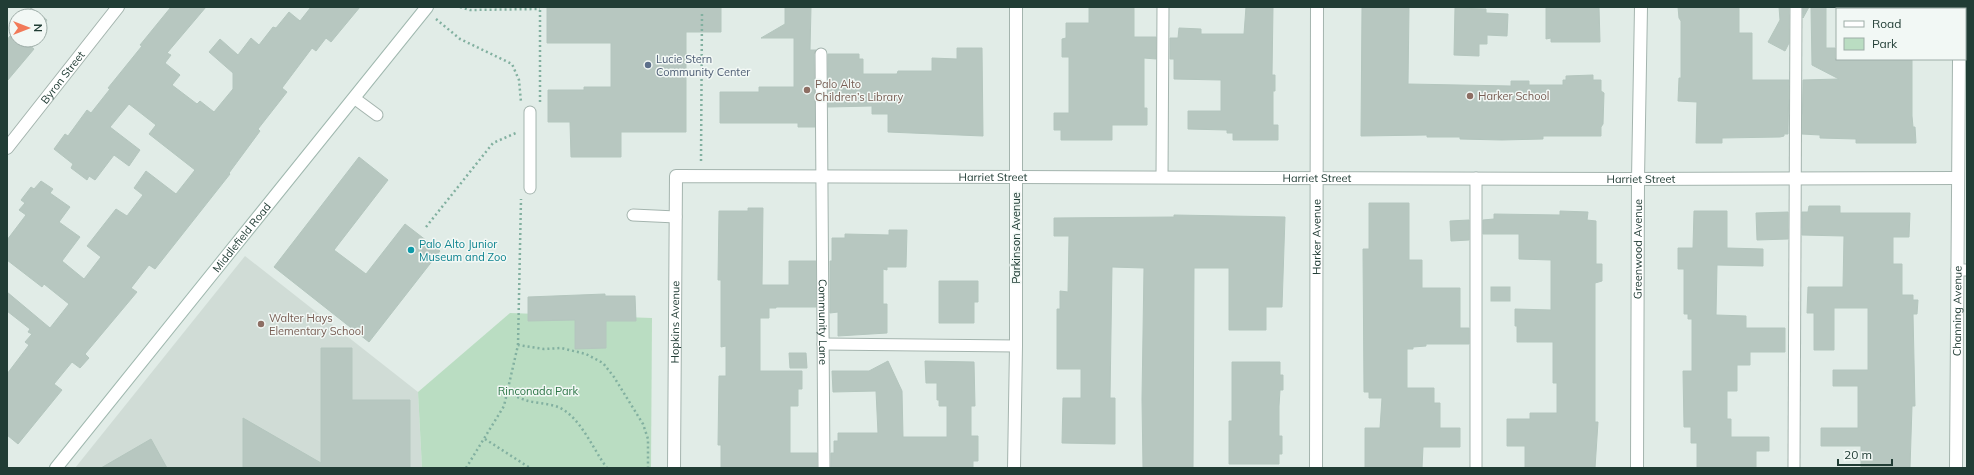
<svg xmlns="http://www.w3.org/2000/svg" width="1974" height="475" font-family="Mulish,sans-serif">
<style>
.built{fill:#d0dcd6}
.green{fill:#baddc2}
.building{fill:#b7c7c0;stroke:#b4c6be}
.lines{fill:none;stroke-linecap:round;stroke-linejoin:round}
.service-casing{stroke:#a4b4ae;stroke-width:13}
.minor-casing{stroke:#a4b4ae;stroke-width:14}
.tertiary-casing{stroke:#a4b4ae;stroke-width:14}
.secondary-casing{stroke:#a0b8af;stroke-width:14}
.path{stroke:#82b0a0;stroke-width:2.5;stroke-dasharray:2 3;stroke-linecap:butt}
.service{stroke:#fff;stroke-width:11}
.minor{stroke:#fff;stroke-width:12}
.tertiary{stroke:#fff;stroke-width:12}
.secondary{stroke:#fff;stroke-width:12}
.service-dot{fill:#5c6f8a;stroke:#f2f8f5;stroke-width:1.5}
.education-dot{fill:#8d6e63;stroke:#f2f8f5;stroke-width:1.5}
.culture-dot{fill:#0f9aa8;stroke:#f2f8f5;stroke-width:1.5}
.labels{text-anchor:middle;stroke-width:3;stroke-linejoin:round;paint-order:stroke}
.service-label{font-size:11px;fill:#4e5e75;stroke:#f2f8f5;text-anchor:start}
.street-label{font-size:11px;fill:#213d35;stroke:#f2f8f5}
.education-label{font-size:11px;fill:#785e54;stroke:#f2f8f5;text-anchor:start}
.culture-label{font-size:11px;fill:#0d838f;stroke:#f2f8f5;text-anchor:start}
.park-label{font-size:11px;fill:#2b7445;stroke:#f2f8f5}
</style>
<rect width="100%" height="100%" fill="#e1ece7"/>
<path class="built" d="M 245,256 L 418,392 L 422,468 L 75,468 Z"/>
<path class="green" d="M 510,313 L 652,318 L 651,468 L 422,468 L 418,392 Z"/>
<g class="building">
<path d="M 171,7 L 206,7 L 167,53 L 171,55 L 165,63 L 180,75 L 172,85 L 197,104 L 200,101 L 214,112 L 233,89 L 233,73 L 209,52 L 220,39 L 238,55 L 251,38 L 259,45 L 273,27 L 276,28 L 289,12 L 300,21 L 311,7 L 360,7 L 331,42 L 326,38 L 316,51 L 312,48 L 282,88 L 287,92 L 258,129 L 260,131 L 229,173 L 230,174 L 155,269 L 149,265 L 131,288 L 137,292 L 85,354 L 89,358 L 80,368 L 72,362 L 54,384 L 62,390 L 18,444 L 7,435 L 7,374 L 29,345 L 25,342 L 32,334 L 28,332 L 30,329 L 7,311 L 7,292 L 50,328 L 69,304 L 44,284 L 42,287 L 7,260 L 7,240 L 26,215 L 19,210 L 25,203 L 21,200 L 31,187 L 34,189 L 41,181 L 53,189 L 50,193 L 70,207 L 59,222 L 80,237 L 62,261 L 84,279 L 101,257 L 87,246 L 116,209 L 127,216 L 143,195 L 134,188 L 146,171 L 176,194 L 195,170 L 149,134 L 156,125 L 129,104 L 110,127 L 140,150 L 129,166 L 114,155 L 95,180 L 89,176 L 87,180 L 71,168 L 73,164 L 54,149 L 65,134 L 68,136 L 87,110 L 91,113 L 110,89 L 108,88 L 142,46 L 140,45 Z"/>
<path d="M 547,7 L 721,7 L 721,32 L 686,32 L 686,132 L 621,132 L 621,157 L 571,157 L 570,122 L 548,122 L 548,90 L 584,90 L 584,87 L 611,87 L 611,43 L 547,43 Z"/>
<path d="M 785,7 L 811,7 L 810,50 L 816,50 L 814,54 L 815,127 L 798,127 L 798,123 L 720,123 L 720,92 L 759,92 L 759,87 L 794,87 L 794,38 L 761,38 L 785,24 Z"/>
<path d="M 1089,7 L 1134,7 L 1134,37 L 1156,37 L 1156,59 L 1144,58 L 1144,108 L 1147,108 L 1147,125 L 1112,125 L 1112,140 L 1061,140 L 1061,130 L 1054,130 L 1054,113 L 1069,113 L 1069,57 L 1062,57 L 1062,39 L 1066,38 L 1066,23 L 1089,23 Z"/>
<path d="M 1246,7 L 1273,7 L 1272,75 L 1275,75 L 1275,91 L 1273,91 L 1273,125 L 1278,125 L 1278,140 L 1233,140 L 1233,133 L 1227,133 L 1227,130 L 1188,129 L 1188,111 L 1221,111 L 1221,80 L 1174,79 L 1174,59 L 1170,59 L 1170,38 L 1178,38 L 1179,28 L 1201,29 L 1201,34 L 1244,34 Z"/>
<path d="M 1362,7 L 1409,7 L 1408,84 L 1511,86 L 1511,81 L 1529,81 L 1529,85 L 1563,85 L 1563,80 L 1566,80 L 1566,76 L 1593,75 L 1593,80 L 1601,80 L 1601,91 L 1604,93 L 1603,124 L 1601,127 L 1601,136 L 1543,136 L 1543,139 L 1502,140 L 1460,139 L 1460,137 L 1427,137 L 1427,135 L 1361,136 Z"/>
<path d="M 1546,7 L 1599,7 L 1600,42 L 1551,42 L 1551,38 L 1546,39 Z"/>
<path d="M 1678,7 L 1739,7 L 1739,33 L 1752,33 L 1752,80 L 1789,80 L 1788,134 L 1784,134 L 1784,136 L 1780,137 L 1722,138 L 1722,143 L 1696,143 L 1697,102 L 1678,101 L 1679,78 L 1681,78 L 1681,21 L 1679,18 Z"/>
<path d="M 1779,7 L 1789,7 L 1789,43 L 1785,51 L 1768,42 L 1780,20 Z"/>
<path d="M 1803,7 L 1809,7 L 1803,18 Z"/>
<path d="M 1811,7 L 1826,7 L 1826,48 L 1835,48 L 1835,59 L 1912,59 L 1912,116 L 1913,127 L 1915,127 L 1916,143 L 1856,143 L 1856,139 L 1820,138 L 1820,135 L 1802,134 L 1803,80 L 1839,79 L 1812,65 Z"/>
<path d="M 31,8 L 47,20 L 40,30 L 40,16 L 25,16 Z"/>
<path d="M 1455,8 L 1486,9 L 1486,13 L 1508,14 L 1507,36 L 1487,35 L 1487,44 L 1479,44 L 1479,56 L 1454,55 Z"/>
<path d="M 16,28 L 16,40 L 32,40 L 29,45 L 34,49 L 7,81 L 7,40 Z"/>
<path d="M 957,48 L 982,48 L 983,136 L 888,132 L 888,114 L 872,114 L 872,106 L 828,107 L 828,54 L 859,54 L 859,59 L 863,59 L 863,74 L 897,74 L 898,71 L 932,71 L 932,58 L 957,59 Z"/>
<path d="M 359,157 L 388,180 L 334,250 L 366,274 L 405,224 L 440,251 L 369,342 L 274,267 Z"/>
<path d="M 1369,203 L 1409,203 L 1409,260 L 1422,260 L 1422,288 L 1460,288 L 1460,328 L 1469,328 L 1469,344 L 1426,344 L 1426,346 L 1413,347 L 1413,349 L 1407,349 L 1407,388 L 1434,388 L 1434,403 L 1440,403 L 1440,428 L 1460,428 L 1460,447 L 1423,447 L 1422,468 L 1365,468 L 1365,428 L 1380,428 L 1382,398 L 1369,398 L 1369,392 L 1364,392 L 1363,249 L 1369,249 Z"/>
<path d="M 1809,206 L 1840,206 L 1840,213 L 1910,213 L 1909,237 L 1893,237 L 1893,264 L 1902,264 L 1902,295 L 1913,295 L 1913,300 L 1918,300 L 1917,314 L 1913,314 L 1915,406 L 1912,406 L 1910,468 L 1861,468 L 1861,446 L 1821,446 L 1821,428 L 1858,428 L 1858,386 L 1833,386 L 1833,370 L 1868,370 L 1868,308 L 1834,308 L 1834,350 L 1814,350 L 1814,313 L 1807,313 L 1808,287 L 1843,287 L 1844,236 L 1802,235 L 1802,212 L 1808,212 Z"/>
<path d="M 748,208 L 763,208 L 762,285 L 789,285 L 789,261 L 816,261 L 816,307 L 776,307 L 776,308 L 769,308 L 769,318 L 760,318 L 760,371 L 802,371 L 802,389 L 798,389 L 798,406 L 790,406 L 790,453 L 817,453 L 817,468 L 721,468 L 721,445 L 718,445 L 719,376 L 726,376 L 726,346 L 721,347 L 721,280 L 718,280 L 719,211 L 748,211 Z"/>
<path d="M 1560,211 L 1588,212 L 1587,220 L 1596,221 L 1596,264 L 1602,264 L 1602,281 L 1595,283 L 1595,422 L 1598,422 L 1595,468 L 1525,468 L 1525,446 L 1507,446 L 1507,419 L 1530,419 L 1530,413 L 1557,413 L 1557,383 L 1553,383 L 1553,342 L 1517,342 L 1517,326 L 1515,326 L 1515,309 L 1551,310 L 1551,260 L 1519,259 L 1519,234 L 1483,234 L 1483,220 L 1494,219 L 1494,214 L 1560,215 Z"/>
<path d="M 1694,211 L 1727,211 L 1727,248 L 1763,249 L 1763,266 L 1717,265 L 1716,315 L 1746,316 L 1746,328 L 1785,328 L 1785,352 L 1750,352 L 1750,365 L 1737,365 L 1737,391 L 1727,391 L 1727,419 L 1731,419 L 1731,437 L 1769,437 L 1769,451 L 1756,451 L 1756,468 L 1697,468 L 1697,443 L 1691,443 L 1691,427 L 1684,427 L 1683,371 L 1692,371 L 1692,319 L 1688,319 L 1688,314 L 1684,314 L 1684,269 L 1678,269 L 1678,248 L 1693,248 Z"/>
<path d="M 1788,212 L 1788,239 L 1757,240 L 1756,213 Z"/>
<path d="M 1174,215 L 1285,217 L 1282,307 L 1266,307 L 1266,330 L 1229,330 L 1229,268 L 1194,268 L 1193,468 L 1143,468 L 1142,399 L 1144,268 L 1112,267 L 1110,398 L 1115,398 L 1115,444 L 1062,443 L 1063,398 L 1081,398 L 1081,369 L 1057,369 L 1057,309 L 1060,309 L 1060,291 L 1068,292 L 1069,236 L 1054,236 L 1054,218 L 1174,217 Z"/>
<path d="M 1469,220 L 1469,240 L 1451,241 L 1450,221 Z"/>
<path d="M 889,230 L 907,230 L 906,267 L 887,267 L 887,270 L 883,269 L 883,304 L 887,304 L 887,333 L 838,336 L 838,312 L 830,313 L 830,261 L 832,261 L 832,238 L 845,238 L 845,234 L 889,235 Z"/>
<path d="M 939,281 L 978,281 L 978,302 L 974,302 L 974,323 L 939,323 Z"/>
<rect x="1491" y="287" width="19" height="14"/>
<path d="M 605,294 L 605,296 L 635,296 L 636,321 L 606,321 L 606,348 L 575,349 L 575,320 L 528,321 L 528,297 Z"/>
<path d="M 321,348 L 352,348 L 352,400 L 410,400 L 410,468 L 243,468 L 243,418 L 321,463 Z"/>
<path d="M 789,353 L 806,353 L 807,368 L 790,368 Z"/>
<path d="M 888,361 L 902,391 L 903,437 L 947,437 L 947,406 L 939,406 L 939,400 L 937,400 L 937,383 L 926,383 L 925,361 L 974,362 L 975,406 L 971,406 L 971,436 L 978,436 L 978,461 L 973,461 L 973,468 L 831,468 L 831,453 L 834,453 L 834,441 L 838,441 L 838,433 L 878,433 L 876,391 L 833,392 L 832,371 L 869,371 Z"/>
<path d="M 1232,362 L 1280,362 L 1280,375 L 1283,375 L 1283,390 L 1280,390 L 1279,406 L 1279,436 L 1282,436 L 1282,454 L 1279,454 L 1279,464 L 1229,464 L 1229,421 L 1232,421 Z"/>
<path d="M 151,439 L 167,468 L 101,468 Z"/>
</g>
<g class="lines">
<defs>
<g id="service">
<path id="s1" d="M 821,54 L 824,468"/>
<path d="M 354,98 L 377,115"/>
<path d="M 1162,177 L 1163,7"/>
<path d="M 530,188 L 530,112"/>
<path d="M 633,215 L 676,217"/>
<path d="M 1957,270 L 1967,270"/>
<path d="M 823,344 L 1016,346"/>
<path d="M 1476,468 L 1476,178"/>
<path d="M 1794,468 L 1796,7"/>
</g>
<g id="minor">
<path id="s2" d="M 7,148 L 118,7"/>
<path id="s3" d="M 674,468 L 676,176 L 1623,179 L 1958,178"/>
<path d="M 1014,468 L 1016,346 L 1016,7"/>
<path id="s4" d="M 1316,468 L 1317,7"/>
<path id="s5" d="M 1637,468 L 1638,179 L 1641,7"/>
</g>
<g id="tertiary">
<path d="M 1959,9 L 1959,7"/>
<path id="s6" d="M 1956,468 L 1959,59"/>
</g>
<g id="secondary">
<path id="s7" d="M 56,468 L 427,7"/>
</g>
</defs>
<use href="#service" class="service-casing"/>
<use href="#minor" class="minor-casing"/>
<use href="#tertiary" class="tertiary-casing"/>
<use href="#secondary" class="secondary-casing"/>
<g class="path">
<path d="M 460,7 L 470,10 L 540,9"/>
<path d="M 436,19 L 460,39 L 512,64 L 519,80 L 521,102"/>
<path d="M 540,102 L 540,7"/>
<path d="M 701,161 L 702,13"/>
<path d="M 426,227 L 493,143 L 516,133"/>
<path d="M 518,345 L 521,199"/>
<path d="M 508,393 C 513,395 519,398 525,400 C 534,403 545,403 555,406 C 579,413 592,448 607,468"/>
<path d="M 485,439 L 530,468"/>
<path d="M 466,468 L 504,406 L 518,345 L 544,349 L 561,348 L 586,354 L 603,363 L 614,377 L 643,424 L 648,439 L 648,468"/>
</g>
<use href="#service" class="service"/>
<use href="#minor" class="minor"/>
<use href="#tertiary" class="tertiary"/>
<use href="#secondary" class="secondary"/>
</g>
<circle class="service-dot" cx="648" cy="65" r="4"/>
<g class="education-dot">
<circle cx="807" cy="90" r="4"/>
<circle cx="1470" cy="96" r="4"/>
<circle cx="261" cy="324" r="4"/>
</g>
<circle class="culture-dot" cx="411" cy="250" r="4"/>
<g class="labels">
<g class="service-label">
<text x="656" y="63">Lucie Stern<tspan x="656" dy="13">Community Center</tspan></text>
</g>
<g class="street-label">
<text dy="4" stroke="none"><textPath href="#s2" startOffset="90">Byron Street</textPath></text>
<text dy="4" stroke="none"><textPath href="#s3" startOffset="609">Harriet Street</textPath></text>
<text dy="4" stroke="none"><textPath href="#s3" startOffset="933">Harriet Street</textPath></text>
<text dy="4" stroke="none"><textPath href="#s3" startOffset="1257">Harriet Street</textPath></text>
<text dy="4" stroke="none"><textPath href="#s4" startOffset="231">Harker Avenue</textPath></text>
<text dy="4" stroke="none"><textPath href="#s7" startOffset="296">Middlefield Road</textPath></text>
<text transform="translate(1016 238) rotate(-90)" y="4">Parkinson Avenue</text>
<text dy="4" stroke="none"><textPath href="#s5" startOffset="219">Greenwood Avenue</textPath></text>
<text dy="4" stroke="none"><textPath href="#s6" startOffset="157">Channing Avenue</textPath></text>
<text dy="4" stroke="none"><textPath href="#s3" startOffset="146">Hopkins Avenue</textPath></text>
<text dy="4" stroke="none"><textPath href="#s1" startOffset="268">Community Lane</textPath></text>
</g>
<g class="education-label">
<text x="815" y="88">Palo Alto<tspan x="815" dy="13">Children’s Library</tspan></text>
<text x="1478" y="100">Harker School</text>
<text x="269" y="322">Walter Hays<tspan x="269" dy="13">Elementary School</tspan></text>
</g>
<g class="culture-label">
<text x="419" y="248">Palo Alto Junior<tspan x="419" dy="13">Museum and Zoo</tspan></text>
</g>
<g class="park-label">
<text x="538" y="395">Rinconada Park</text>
</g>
</g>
<rect width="1974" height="475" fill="none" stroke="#213d35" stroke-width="16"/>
<rect x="1836" y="8" width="130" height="52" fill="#f2f8f5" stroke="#9eada8"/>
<rect x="1844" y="21" width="20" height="6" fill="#ffffff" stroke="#9eada8"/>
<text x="1872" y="28" font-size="12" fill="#213d35">Road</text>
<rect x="1844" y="38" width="20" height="12" fill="#baddc2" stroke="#9eada8"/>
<text x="1872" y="48" font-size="12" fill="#213d35">Park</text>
<g transform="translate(28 28) rotate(90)"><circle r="19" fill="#f2f8f5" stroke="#9eada8"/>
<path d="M0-3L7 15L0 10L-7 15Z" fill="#f27a59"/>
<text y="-6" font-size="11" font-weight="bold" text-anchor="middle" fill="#213d35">N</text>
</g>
<path d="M1838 459v6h54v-6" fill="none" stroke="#213d35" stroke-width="2"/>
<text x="1844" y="459" font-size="12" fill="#213d35" stroke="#f2f8f5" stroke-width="3" paint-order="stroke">20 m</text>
</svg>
